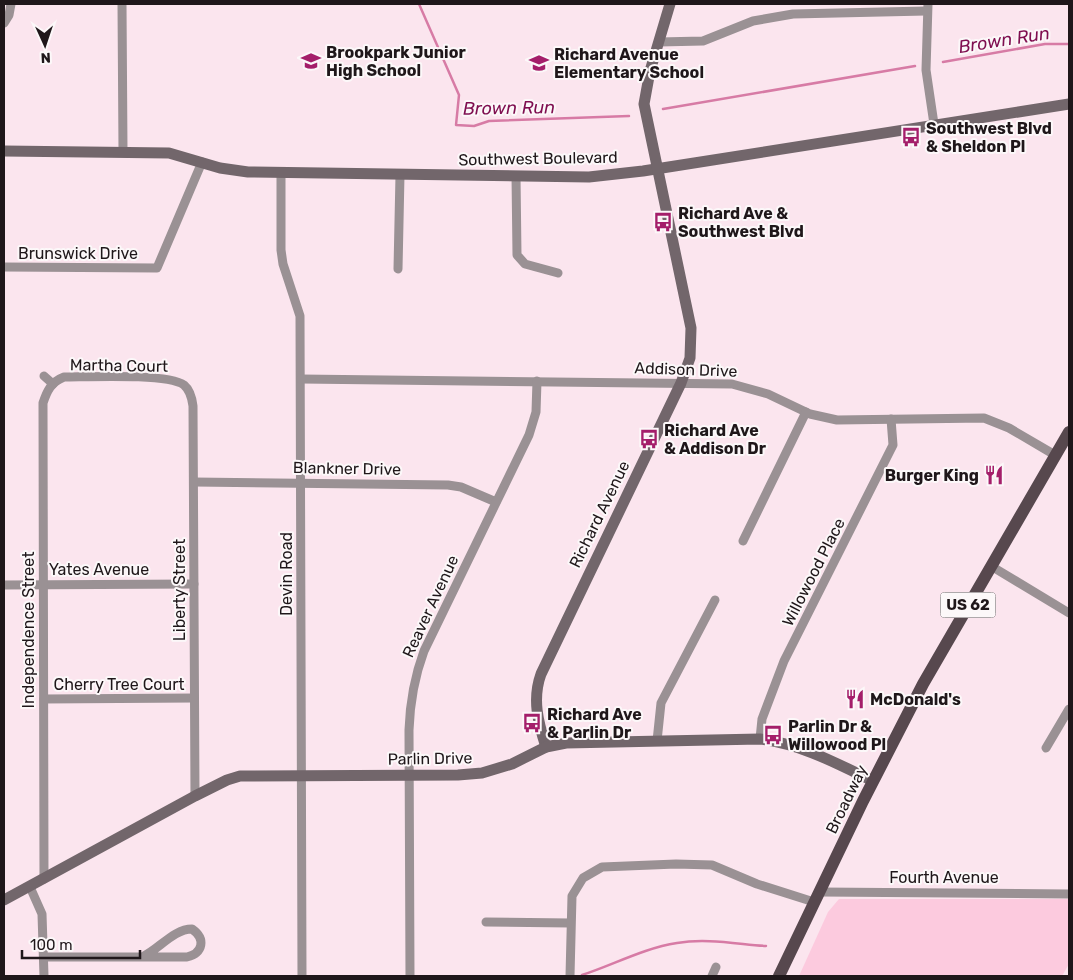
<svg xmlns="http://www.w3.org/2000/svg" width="1073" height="980" font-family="Rubik,sans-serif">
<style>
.green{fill:#fccade}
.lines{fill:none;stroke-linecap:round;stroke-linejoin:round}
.stream{stroke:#d77ba5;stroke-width:2.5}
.street{stroke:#9a9194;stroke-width:9}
.secondary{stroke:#72666b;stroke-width:11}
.primary{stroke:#57484e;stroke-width:12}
.labels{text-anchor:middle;stroke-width:4;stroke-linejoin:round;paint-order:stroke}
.shield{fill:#fcf8f9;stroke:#615a5d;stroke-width:1}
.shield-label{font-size:15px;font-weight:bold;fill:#1f171a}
.poi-label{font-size:16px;font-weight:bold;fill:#1f171a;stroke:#fcf8f9;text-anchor:start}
.street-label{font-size:16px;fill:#1f171a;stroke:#fcf8f9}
.water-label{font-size:18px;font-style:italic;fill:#7f0e50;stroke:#fcf8f9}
</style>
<rect width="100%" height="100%" fill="#fbe5ee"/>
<path class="green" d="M 839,899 L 1069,899 L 1069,964 L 1062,976 L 799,976 L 828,912 Z"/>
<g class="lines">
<g class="stream">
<path d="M 419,4 L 459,95 L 456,125 L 474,126 L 489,121 L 629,116"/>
<path d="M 943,62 L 1045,44 L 1069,44"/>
<path d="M 663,109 L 915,66"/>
<path d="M 582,975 C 613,965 644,948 677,943 C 706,938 737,944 766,946"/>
</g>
<g class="street">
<path d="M 122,4 L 123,151"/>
<path d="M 928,4 L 926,70 L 934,124"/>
<path d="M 4,23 L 9,15 L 11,4"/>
<path d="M 659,42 L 703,41 L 753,21 L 793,14 L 926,11"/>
<path d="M 281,174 L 281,250 L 283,264 L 300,316 L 302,976"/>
<path d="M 516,176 L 517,255 L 525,264 L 558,273"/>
<path d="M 4,267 L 157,268 L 202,162"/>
<path d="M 398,269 L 400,175"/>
<path d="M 44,376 L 53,384"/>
<path d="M 301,379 L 732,384 L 768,394 L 810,414 L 837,420 L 984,418 L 1009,428 L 1055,455"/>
<path d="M 194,482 L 448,485 L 461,487 L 496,502"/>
<path d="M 743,541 L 806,412"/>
<path d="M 991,566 L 1069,613"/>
<path d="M 4,585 L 194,584"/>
<path d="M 44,699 L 194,698"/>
<path d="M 760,739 L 762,719 L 784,661 L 893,445 L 891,419"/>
<path d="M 657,741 L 661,703 L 715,600"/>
<path d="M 1046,748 L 1069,709"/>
<path d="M 44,879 L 43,403 C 47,391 51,382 64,377 C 87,377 168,373 184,385 C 190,390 192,398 193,406 L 195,796"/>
<path d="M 30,887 L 42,914 L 44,976"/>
<path d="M 820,892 L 1069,894"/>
<path d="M 486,922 L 570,923"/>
<path d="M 44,957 L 187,957 C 203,953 206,939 192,929 C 174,929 160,948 144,956"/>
<path d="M 410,976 L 409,730 C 410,702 414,678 424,651 L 529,435 L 536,412 L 537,381"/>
<path d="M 570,976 L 572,896 L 583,878 L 602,867 L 676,864 L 712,865 L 757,884 L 814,902"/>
<path d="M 712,976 L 716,967"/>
</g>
<g class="secondary">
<path d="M 4,151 L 169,153 L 220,168 L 248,172 L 589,177 L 643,171 L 1069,104"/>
<path d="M 546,747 C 538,722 532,699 541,674 L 681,383 L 690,358 L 691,328 L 644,104 L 650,71 L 670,4"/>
<path d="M 4,900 L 195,796 L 227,780 L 240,776 L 458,775 L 482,773 L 512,764 L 546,747 L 566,743 L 760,739 C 801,744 836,763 873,781"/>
</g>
<path class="primary" d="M 779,976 L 863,801 L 923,684 L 1069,432"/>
</g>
<defs>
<symbol id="school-bare" viewBox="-9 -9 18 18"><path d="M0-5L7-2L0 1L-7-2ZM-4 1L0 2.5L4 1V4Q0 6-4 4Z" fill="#a41e6a" stroke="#fcf8f9" stroke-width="2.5" paint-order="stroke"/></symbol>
<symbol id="bus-bare" viewBox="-9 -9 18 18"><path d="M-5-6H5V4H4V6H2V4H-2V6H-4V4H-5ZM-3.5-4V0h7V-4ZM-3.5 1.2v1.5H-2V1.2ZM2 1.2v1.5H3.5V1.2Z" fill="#a41e6a" stroke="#fcf8f9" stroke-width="2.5" paint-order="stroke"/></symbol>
<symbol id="restaurant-bare" viewBox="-9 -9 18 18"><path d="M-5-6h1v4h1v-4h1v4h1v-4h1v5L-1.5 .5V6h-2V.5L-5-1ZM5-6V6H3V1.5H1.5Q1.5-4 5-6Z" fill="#a41e6a" stroke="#fcf8f9" stroke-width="2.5" paint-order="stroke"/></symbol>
</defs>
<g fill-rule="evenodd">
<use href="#school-bare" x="297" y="47" width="28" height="28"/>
<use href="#school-bare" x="525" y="49" width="28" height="28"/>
<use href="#bus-bare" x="897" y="123" width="28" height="28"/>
<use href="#bus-bare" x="649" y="208" width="28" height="28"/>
<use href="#bus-bare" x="635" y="425" width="28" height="28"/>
<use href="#restaurant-bare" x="980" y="461" width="28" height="28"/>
<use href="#restaurant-bare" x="841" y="685" width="28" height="28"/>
<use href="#bus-bare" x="518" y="709" width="28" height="28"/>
<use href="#bus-bare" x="759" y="721" width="28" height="28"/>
</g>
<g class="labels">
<rect class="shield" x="940.5" y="592.5" width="55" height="25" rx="4"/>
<g class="shield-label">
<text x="968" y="610">US 62</text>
</g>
<g class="poi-label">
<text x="326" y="58">Brookpark Junior<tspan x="326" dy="18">High School</tspan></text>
<text x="554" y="60">Richard Avenue<tspan x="554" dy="18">Elementary School</tspan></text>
<text x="926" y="134">Southwest Blvd<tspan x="926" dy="18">&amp; Sheldon Pl</tspan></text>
<text x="678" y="219">Richard Ave &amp;<tspan x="678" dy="18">Southwest Blvd</tspan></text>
<text x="664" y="436">Richard Ave<tspan x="664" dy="18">&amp; Addison Dr</tspan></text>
<text x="979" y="481" text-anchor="end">Burger King</text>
<text x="870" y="705">McDonald's</text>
<text x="547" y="720">Richard Ave<tspan x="547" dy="18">&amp; Parlin Dr</tspan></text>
<text x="788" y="732">Parlin Dr &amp;<tspan x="788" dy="18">Willowood Pl</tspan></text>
</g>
<g class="street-label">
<text transform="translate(538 158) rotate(-1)" y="6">Southwest Boulevard</text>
<text x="78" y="259">Brunswick Drive</text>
<text transform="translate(119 365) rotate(1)" y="6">Martha Court</text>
<text transform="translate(686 369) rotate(2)" y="6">Addison Drive</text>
<text transform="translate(347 468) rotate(1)" y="6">Blankner Drive</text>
<text transform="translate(599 514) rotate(-64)" y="6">Richard Avenue</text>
<text x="99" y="575">Yates Avenue</text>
<text transform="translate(813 572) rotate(-63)" y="6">Willowood Place</text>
<text transform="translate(286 574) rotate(-90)" y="6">Devin Road</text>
<text transform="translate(179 590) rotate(-90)" y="6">Liberty Street</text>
<text transform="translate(430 606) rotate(-65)" y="6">Reaver Avenue</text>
<text transform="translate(28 630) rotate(-90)" y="6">Independence Street</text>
<text x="119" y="690">Cherry Tree Court</text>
<text transform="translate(430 758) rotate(-1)" y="6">Parlin Drive</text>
<text transform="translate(846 799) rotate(-64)" y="6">Broadway</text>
<text x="944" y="883">Fourth Avenue</text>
</g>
<g class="water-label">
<text transform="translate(1004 40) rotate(-9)" y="6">Brown Run</text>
<text transform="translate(509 108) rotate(-1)" y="6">Brown Run</text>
</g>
</g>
<rect width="1073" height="980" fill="none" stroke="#1f171a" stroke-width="10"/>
<g transform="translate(45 45) rotate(177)" stroke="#fcf8f9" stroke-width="4" paint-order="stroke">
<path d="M0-4L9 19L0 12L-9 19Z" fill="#1f171a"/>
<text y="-8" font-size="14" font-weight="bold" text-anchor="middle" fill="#1f171a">N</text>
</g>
<path d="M22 950v8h118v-8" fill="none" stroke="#1f171a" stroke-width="2.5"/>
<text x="30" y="950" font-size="15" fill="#1f171a" stroke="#fcf8f9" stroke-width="4" paint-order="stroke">100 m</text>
</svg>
